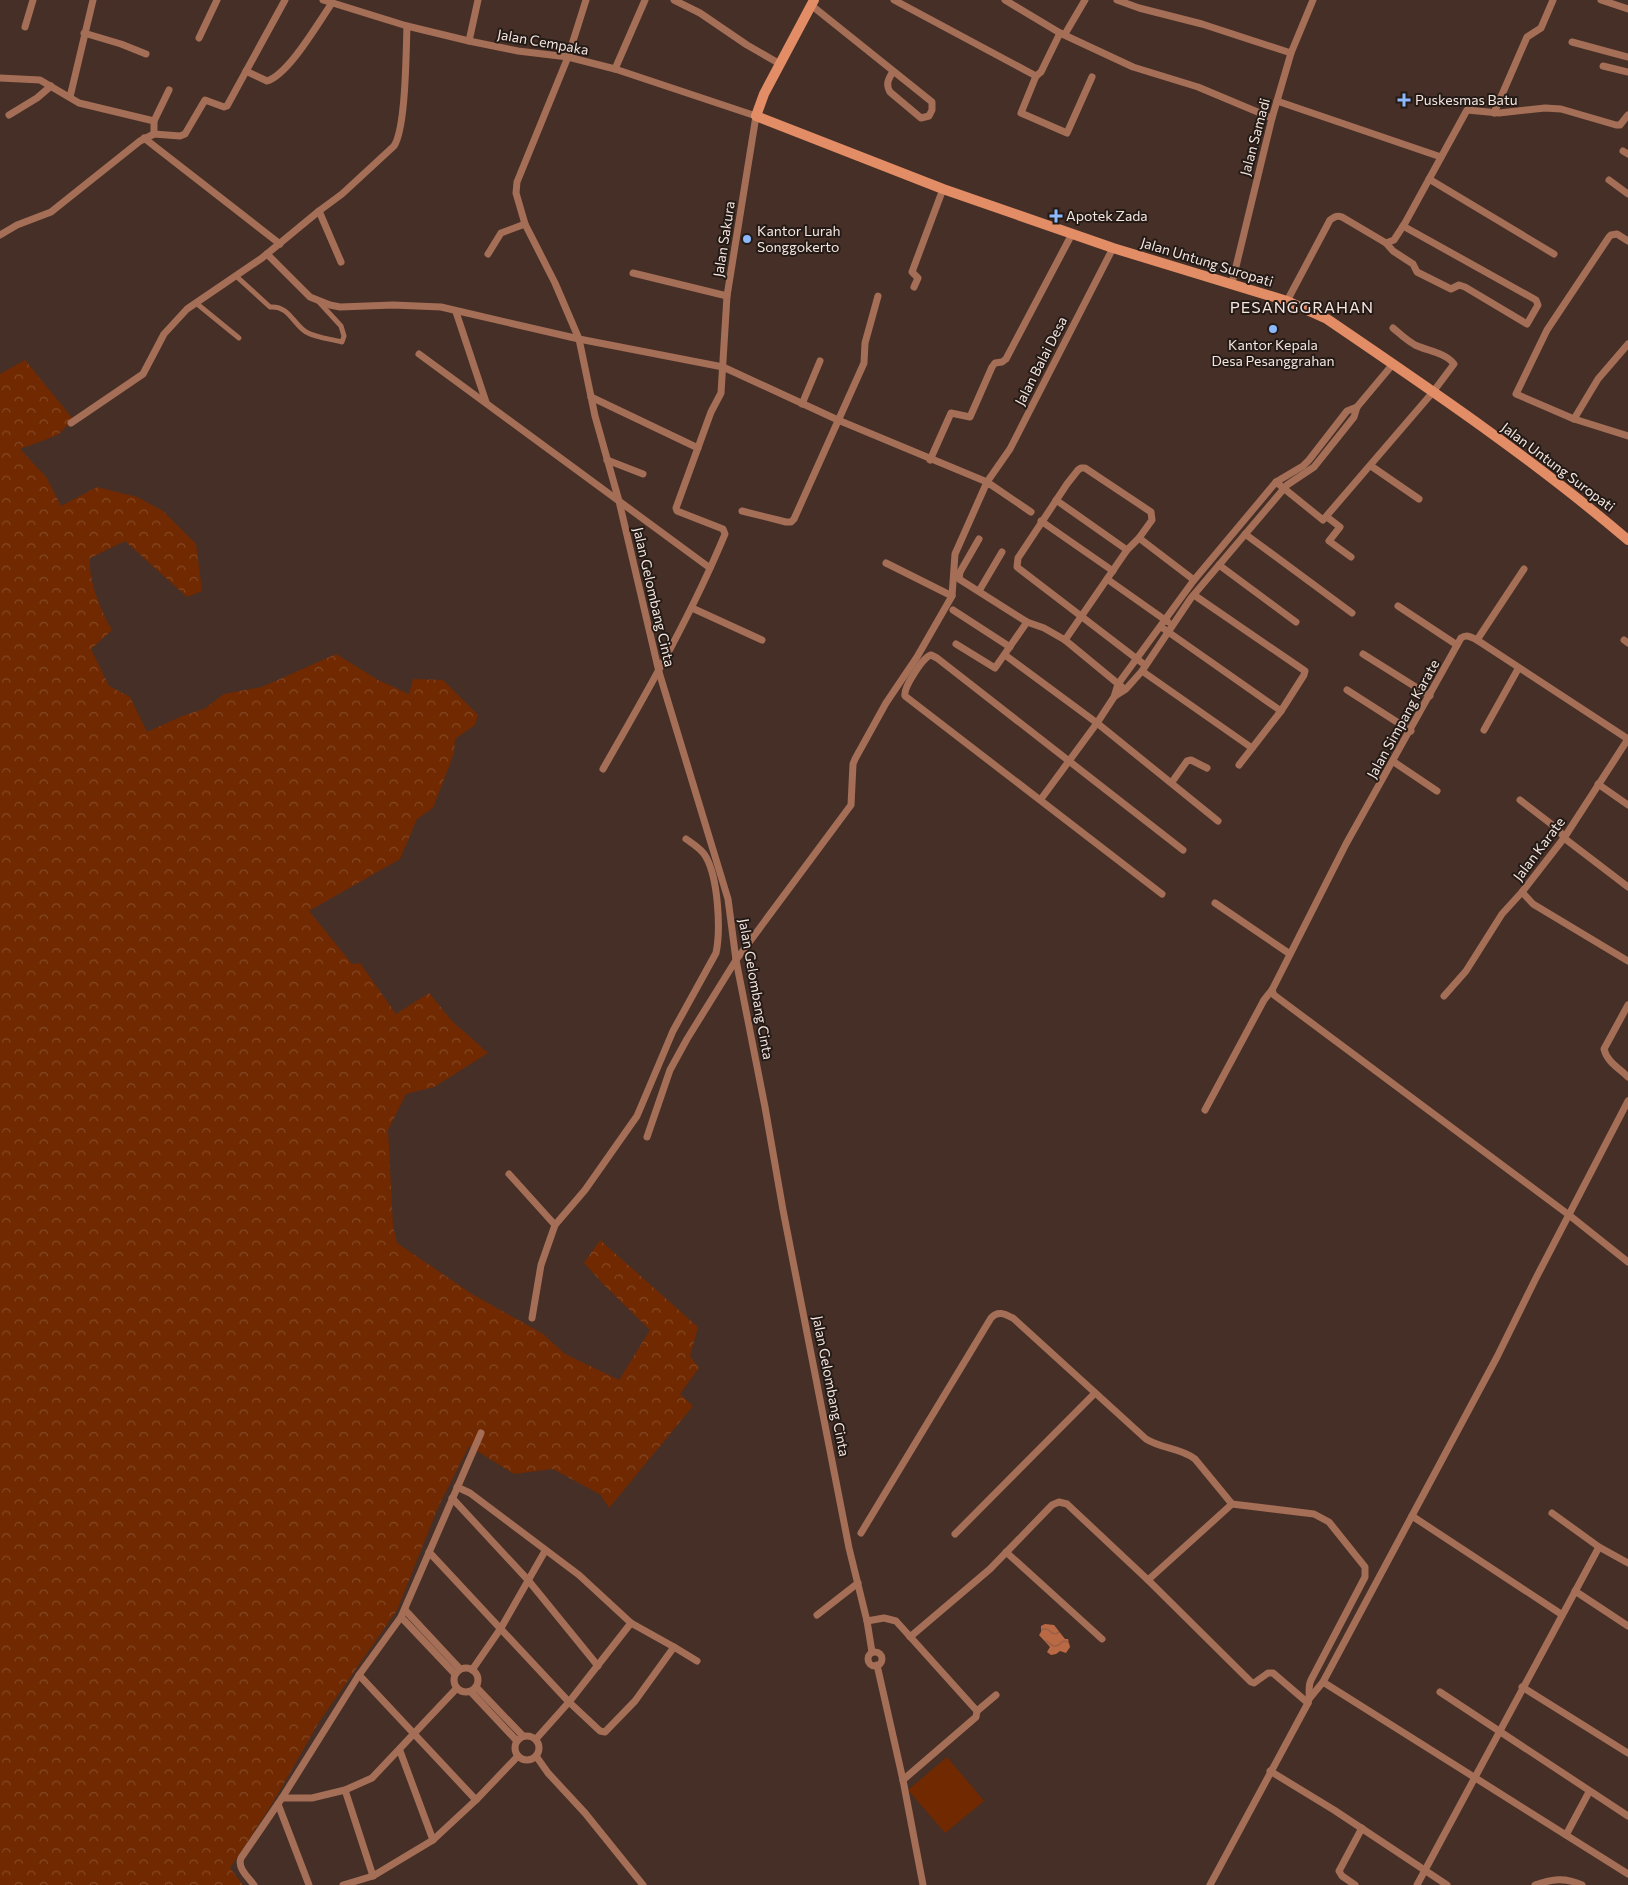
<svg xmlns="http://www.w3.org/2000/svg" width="1628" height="1885" font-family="Commissioner,sans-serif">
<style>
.forest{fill:url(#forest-crowns)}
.green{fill:#702900}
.water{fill:url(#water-waves)}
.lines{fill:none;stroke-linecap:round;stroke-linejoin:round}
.pedestrian{stroke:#a56e56;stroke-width:5}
.minor{stroke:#a56e56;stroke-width:7}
.secondary{stroke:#e38d66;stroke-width:10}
.poi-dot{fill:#8cb9fc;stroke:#241a16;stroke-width:2}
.labels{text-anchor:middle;stroke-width:4;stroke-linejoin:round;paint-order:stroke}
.street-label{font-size:14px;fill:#f4e5df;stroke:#241a16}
.poi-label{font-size:14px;fill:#f4e5df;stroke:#241a16;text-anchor:start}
.quarter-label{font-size:16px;letter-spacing:1px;fill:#f4e5df;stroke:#241a16}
</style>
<defs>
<pattern id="forest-crowns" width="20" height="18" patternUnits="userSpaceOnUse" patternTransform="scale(1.25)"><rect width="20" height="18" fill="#702900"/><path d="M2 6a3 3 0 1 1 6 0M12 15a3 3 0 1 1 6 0" fill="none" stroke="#854825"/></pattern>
<pattern id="water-waves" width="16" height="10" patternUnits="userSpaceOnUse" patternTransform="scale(1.25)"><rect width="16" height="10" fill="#ba6945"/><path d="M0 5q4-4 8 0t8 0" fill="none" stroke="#925c44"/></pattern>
</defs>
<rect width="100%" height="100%" fill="#462f26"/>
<path class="forest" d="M 25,360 L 73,419 L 58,435 L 20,449 L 46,477 L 61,506 L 97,487 L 137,497 L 163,511 L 196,544 L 202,591 L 187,597 L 125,541 L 90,558 C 88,580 101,611 112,630 L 91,649 L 109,686 L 130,697 L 147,732 L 182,716 L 204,709 L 224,694 L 262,687 L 336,654 L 378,680 L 409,694 L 413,679 L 443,680 L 478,715 L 475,725 L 455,739 L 454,753 L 433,808 L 417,819 L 400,859 L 309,911 L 352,964 L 360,963 L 396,1014 L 429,993 L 452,1021 L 488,1053 L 434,1087 L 406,1094 L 388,1130 L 393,1226 L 397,1243 L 472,1294 L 543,1334 L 565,1354 L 619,1380 L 650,1330 L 604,1285 L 584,1263 L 600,1240 L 698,1327 L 690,1356 L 699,1368 L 680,1394 L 693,1406 L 609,1508 L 601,1495 L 553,1469 L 514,1474 L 469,1446 L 439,1505 L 397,1610 L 319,1722 L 272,1804 L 230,1868 L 243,1885 L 0,1885 L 0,374 Z"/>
<path class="green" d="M 947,1757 L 984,1801 L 945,1833 L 908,1790 Z"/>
<path class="water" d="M 1045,1624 L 1054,1625 L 1065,1639 L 1068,1639 L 1070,1647 L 1066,1653 L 1060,1651 L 1056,1654 L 1051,1655 L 1047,1652 L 1050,1647 L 1039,1635 L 1041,1632 L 1041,1626 Z"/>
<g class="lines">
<g class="pedestrian">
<path d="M 236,276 L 270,307 C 290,305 294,327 308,333 C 318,338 331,339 342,342 L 344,336 L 341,326 L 319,302"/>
<path d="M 196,303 L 239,338"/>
</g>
<g class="minor">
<path d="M 323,0 L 407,26 L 469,41 L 518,51 L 568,57 L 615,69 L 756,116 L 727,296 L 721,393 L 711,412 L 676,508 L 677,511 L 723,529 L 725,534 C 691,616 647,692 603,769"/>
<path d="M 586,0 L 568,57 L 517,182 L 516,193 L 525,224 L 555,283 L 579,339 L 595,416 L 619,501 L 659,672 L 728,899 L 736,960 L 765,1107 L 783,1210 L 849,1548 L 867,1621 L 872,1652"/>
<path d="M 674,0 L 700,13 L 747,45 L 780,64"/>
<path d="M 894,0 L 1036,76 L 1041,72 L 1060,33"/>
<path d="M 1005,0 L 1060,33 L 1133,67 L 1198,87 L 1272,118"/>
<path d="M 1117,0 L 1139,8 L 1202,24 L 1291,53"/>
<path d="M 1601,0 L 1628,9"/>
<path d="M 811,5 L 932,102 L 932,110 L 929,116 L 921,118 L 890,92 C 885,83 889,79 893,71"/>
<path d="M 25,27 L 33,0"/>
<path d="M 84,33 L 121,44 L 146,54"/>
<path d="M 1065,34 L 1085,0"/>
<path d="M 199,38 L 217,0"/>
<path d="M 469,41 L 478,0"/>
<path d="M 1572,42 L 1628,57"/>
<path d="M 1603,66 L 1628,72"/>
<path d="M 615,69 L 645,0"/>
<path d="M 246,71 L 267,81 C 289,74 318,23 332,3"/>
<path d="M 1036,76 L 1021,113 L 1067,133 L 1092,77"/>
<path d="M 0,78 L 40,80 L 79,103 L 154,121 L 154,134 L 180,136 L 185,134 L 205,100 L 224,107 L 227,106 L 285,0"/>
<path d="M 70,97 L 93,0"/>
<path d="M 1277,101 L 1441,157"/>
<path d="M 1494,113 L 1527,37 L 1541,28 L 1553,0"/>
<path d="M 9,115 L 37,98 L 51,86"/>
<path d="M 154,121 L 169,90"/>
<path d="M 144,138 L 280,244"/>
<path d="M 1623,151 L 1628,154"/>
<path d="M 1429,179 L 1554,254"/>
<path d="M 1609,180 L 1628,194"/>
<path d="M 319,211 L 341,262"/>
<path d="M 0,235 L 17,225 L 51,212 L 140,141 L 154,134"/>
<path d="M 1628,241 L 1617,234 L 1611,235 L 1609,237 L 1547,330 L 1516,394 L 1574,419 L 1628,436"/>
<path d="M 1386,243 L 1393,251 L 1413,264 L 1417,272 L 1451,289 L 1459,285 L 1465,287 L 1527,324 L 1538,305 L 1536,300 L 1403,226"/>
<path d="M 267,254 L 310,297 L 330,305 L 340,307 L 393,305 L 441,307 L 579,339 L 723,367 L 838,420 L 987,482 L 1010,449 L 1113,248"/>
<path d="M 488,254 L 501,233 L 525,224"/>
<path d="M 633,273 L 727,296"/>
<path d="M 1232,283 L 1272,118 L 1291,53 L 1313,0"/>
<path d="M 914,287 L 918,278 L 912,272 L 943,189"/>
<path d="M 1287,301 L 1330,220 C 1334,217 1337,215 1342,217 L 1386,243 L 1394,240 L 1405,223 L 1467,110 L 1499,113 L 1545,108 L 1561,109 L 1616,125 L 1620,125 L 1628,115"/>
<path d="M 456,312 L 486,402"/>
<path d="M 419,354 L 710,568"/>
<path d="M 591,397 L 698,448"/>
<path d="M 802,404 L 820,361"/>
<path d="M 1574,419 L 1598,379 L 1628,344"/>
<path d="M 71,423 L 143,374 L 164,334 L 187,309 L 262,258 L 319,211 L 342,194 L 394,146 C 406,128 406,51 407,26"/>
<path d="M 607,460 L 643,474"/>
<path d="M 930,460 L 951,413 L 970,417 L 992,367 L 995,363 L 1002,362 L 1006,359 L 1072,234"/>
<path d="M 1371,466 L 1419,499"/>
<path d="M 1276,482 L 1323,520 L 1433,392 L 1454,364 C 1445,352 1427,351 1415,345 C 1406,340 1400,334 1393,328"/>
<path d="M 1056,500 L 1127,550"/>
<path d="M 742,511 L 786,522 L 791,522 L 794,519 L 864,363 L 865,343 L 878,296"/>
<path d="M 1327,517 L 1340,527 L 1329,541 L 1351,557"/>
<path d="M 1041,521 L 1113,571"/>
<path d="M 1245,534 L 1352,613"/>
<path d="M 1139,538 L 1194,580"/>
<path d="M 979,539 L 960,572 L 959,579 L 1027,622 L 1044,628 L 1065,640 L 1122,687"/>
<path d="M 886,563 L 952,596"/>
<path d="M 1219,565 L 1296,622"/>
<path d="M 1107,579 L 1168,622"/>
<path d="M 979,591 L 1002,552"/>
<path d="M 1194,595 L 1305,671 L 1304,675 L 1281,711 L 1239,765"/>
<path d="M 1398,606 L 1457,645"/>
<path d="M 692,608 L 762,640"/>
<path d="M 953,610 L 1010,647"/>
<path d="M 1164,629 L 1281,711"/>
<path d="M 1065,640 L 1127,550 L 1139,538 L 1152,520 L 1151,512 L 1085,468 L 1081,468 L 1078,470 L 1067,484 L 1018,558 L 1017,567 L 1137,659 L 1145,665"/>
<path d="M 1477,640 L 1524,569"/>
<path d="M 1624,640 L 1628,643"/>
<path d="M 956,644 L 995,668 L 1027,622"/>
<path d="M 1363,654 L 1430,696"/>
<path d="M 1005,655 L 1097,723 L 1218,821"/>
<path d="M 1142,671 L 1252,748"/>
<path d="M 1347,690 L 1411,731"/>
<path d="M 1115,696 L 1126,689 L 1142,671 L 1191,598 L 1287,485 L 1314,467 L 1354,417 L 1357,407 L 1393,364"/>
<path d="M 1484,730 L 1518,669"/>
<path d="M 1628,739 L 1477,640 C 1471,637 1467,634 1461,638 L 1346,844 L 1272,990 L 1274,995 L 1569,1215 L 1628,1262"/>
<path d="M 1394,762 L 1437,791"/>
<path d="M 1172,782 L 1187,761 L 1191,760 L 1207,768"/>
<path d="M 1598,784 L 1628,805"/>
<path d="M 1041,799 L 1097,723 L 1114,697 L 1118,684 L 1194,580 L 1276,482 L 1303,466 L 1309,460 L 1347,411 L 1357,407"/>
<path d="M 1520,800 L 1559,830 L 1564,838 L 1628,887"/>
<path d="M 1522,892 L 1533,904 L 1628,961"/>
<path d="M 1162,894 L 905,696 C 903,688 923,657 931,655 L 937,658 L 1183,850"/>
<path d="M 1215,903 L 1290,954"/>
<path d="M 1444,996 L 1466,971 L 1502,914 L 1522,892 L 1564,838 L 1628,739"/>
<path d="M 1628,1005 L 1604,1049 C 1607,1062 1619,1068 1628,1077"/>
<path d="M 1205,1110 L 1264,1000 L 1272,990"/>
<path d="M 647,1137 L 670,1070 L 687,1039 L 736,960 L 851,805 L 853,764 L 855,759 L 886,703 L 917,657 L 952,596 L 955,554 L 987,482 L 1031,512"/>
<path d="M 509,1174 L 555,1225"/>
<path d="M 532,1318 L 541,1265 L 555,1225 L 585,1190 L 637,1116 L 673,1031 L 716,953 C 721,929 718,878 706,857 C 702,849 693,844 686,839"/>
<path d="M 452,1498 L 528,1580 L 598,1666"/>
<path d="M 1552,1513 L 1599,1547 L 1628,1563"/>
<path d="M 1412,1516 L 1561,1614"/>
<path d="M 861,1533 L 991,1318 C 998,1310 1005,1314 1013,1318 L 1146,1439 C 1162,1449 1181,1448 1195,1459 L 1232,1504 L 1314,1514 L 1329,1522 L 1365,1567 L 1365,1577 L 1311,1680 C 1307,1688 1311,1696 1308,1703 L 1210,1885"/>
<path d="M 955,1534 L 1095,1393"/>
<path d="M 429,1552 L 569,1702 L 600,1731 L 605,1732 L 635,1701 L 674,1647 L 631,1623 L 579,1575 L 470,1493 L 457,1487"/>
<path d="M 1006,1552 L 1102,1639"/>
<path d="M 1148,1580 L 1232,1504"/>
<path d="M 1575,1591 L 1628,1626"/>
<path d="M 405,1610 L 460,1669"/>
<path d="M 817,1615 L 858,1583"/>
<path d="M 401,1617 L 455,1674"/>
<path d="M 867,1621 L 884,1618 L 896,1621 L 977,1711 L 976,1717 L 903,1780"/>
<path d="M 910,1637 L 990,1569 L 1052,1505 L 1059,1502 L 1067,1504 L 1148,1580 L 1251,1682 L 1254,1683 L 1268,1673 L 1273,1673 L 1308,1703"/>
<path d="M 674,1647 L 697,1661"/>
<circle cx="875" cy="1659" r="7"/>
<path d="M 877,1665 L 903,1780 L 923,1885"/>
<circle cx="466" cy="1680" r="12"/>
<path d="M 472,1670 L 501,1628 L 545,1551"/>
<path d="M 359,1675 L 476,1800"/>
<path d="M 1323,1682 L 1628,1874"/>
<path d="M 476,1687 L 523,1736"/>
<path d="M 1522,1687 L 1628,1753"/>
<path d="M 471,1692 L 516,1740"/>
<path d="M 1440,1692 L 1628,1816"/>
<path d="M 1309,1699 L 1323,1682 L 1497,1357 L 1536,1278 L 1628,1101"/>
<path d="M 977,1711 L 996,1695"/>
<circle cx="527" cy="1748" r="12"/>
<path d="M 536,1739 L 569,1702 L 631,1623"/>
<path d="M 400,1751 L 433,1840"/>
<path d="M 536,1756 L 548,1773 L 585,1813 L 643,1885"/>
<path d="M 1270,1771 L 1334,1810 L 1447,1885"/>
<path d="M 345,1790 L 373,1876"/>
<path d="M 282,1798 L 312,1798 L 345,1790 L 372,1778 L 456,1689"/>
<path d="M 278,1804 L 309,1885"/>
<path d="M 1566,1835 L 1589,1792"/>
<path d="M 254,1885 C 248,1877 237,1868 241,1858 L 282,1798 L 359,1675 L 401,1617 L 481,1433"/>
<path d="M 343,1885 L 373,1876 L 433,1840 L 476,1800 L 518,1756"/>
<path d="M 1355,1885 L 1342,1876 L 1339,1871 L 1362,1828"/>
<path d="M 1417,1885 L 1599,1547"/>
<path d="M 1535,1885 C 1552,1879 1565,1877 1582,1885"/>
</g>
<path class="secondary" d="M 814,0 L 764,94 L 756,116 L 943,189 L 1113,248 L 1287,301 L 1327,319 C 1430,389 1533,459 1628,540"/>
</g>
<g class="poi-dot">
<path d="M1401.5 92.5h5v5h5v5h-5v5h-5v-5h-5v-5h5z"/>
<path d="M1053.5 208.5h5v5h5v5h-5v5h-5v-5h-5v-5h5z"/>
<circle cx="747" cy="239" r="5"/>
<circle cx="1273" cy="329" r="5"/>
</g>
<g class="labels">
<g class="street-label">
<text transform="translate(543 42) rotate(10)" y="5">Jalan Cempaka</text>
<text transform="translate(1255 137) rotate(-75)" y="5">Jalan Samadi</text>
<text transform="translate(724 239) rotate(-81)" y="5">Jalan Sakura</text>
<text transform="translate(1207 262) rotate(17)" y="5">Jalan Untung Suropati</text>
<text transform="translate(1041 361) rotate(-63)" y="5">Jalan Balai Desa</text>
<text transform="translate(1558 467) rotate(37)" y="5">Jalan Untung Suropati</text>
<text transform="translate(654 597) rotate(77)" y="5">Jalan Gelombang Cinta</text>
<text transform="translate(1403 719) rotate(-61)" y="5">Jalan Simpang Karate</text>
<text transform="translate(1539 849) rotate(-53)" y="5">Jalan Karate</text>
<text transform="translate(756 989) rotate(80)" y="5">Jalan Gelombang Cinta</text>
<text transform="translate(831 1386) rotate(79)" y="5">Jalan Gelombang Cinta</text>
</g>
<g class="poi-label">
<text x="1415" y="105">Puskesmas Batu</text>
<text x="1066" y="221">Apotek Zada</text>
<text x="757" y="236">Kantor Lurah<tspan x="757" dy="16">Songgokerto</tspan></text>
<text x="1273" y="350" text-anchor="middle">Kantor Kepala<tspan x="1273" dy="16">Desa Pesanggrahan</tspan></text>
</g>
<g class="quarter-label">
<text x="1302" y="313">PESANGGRAHAN</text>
</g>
</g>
</svg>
